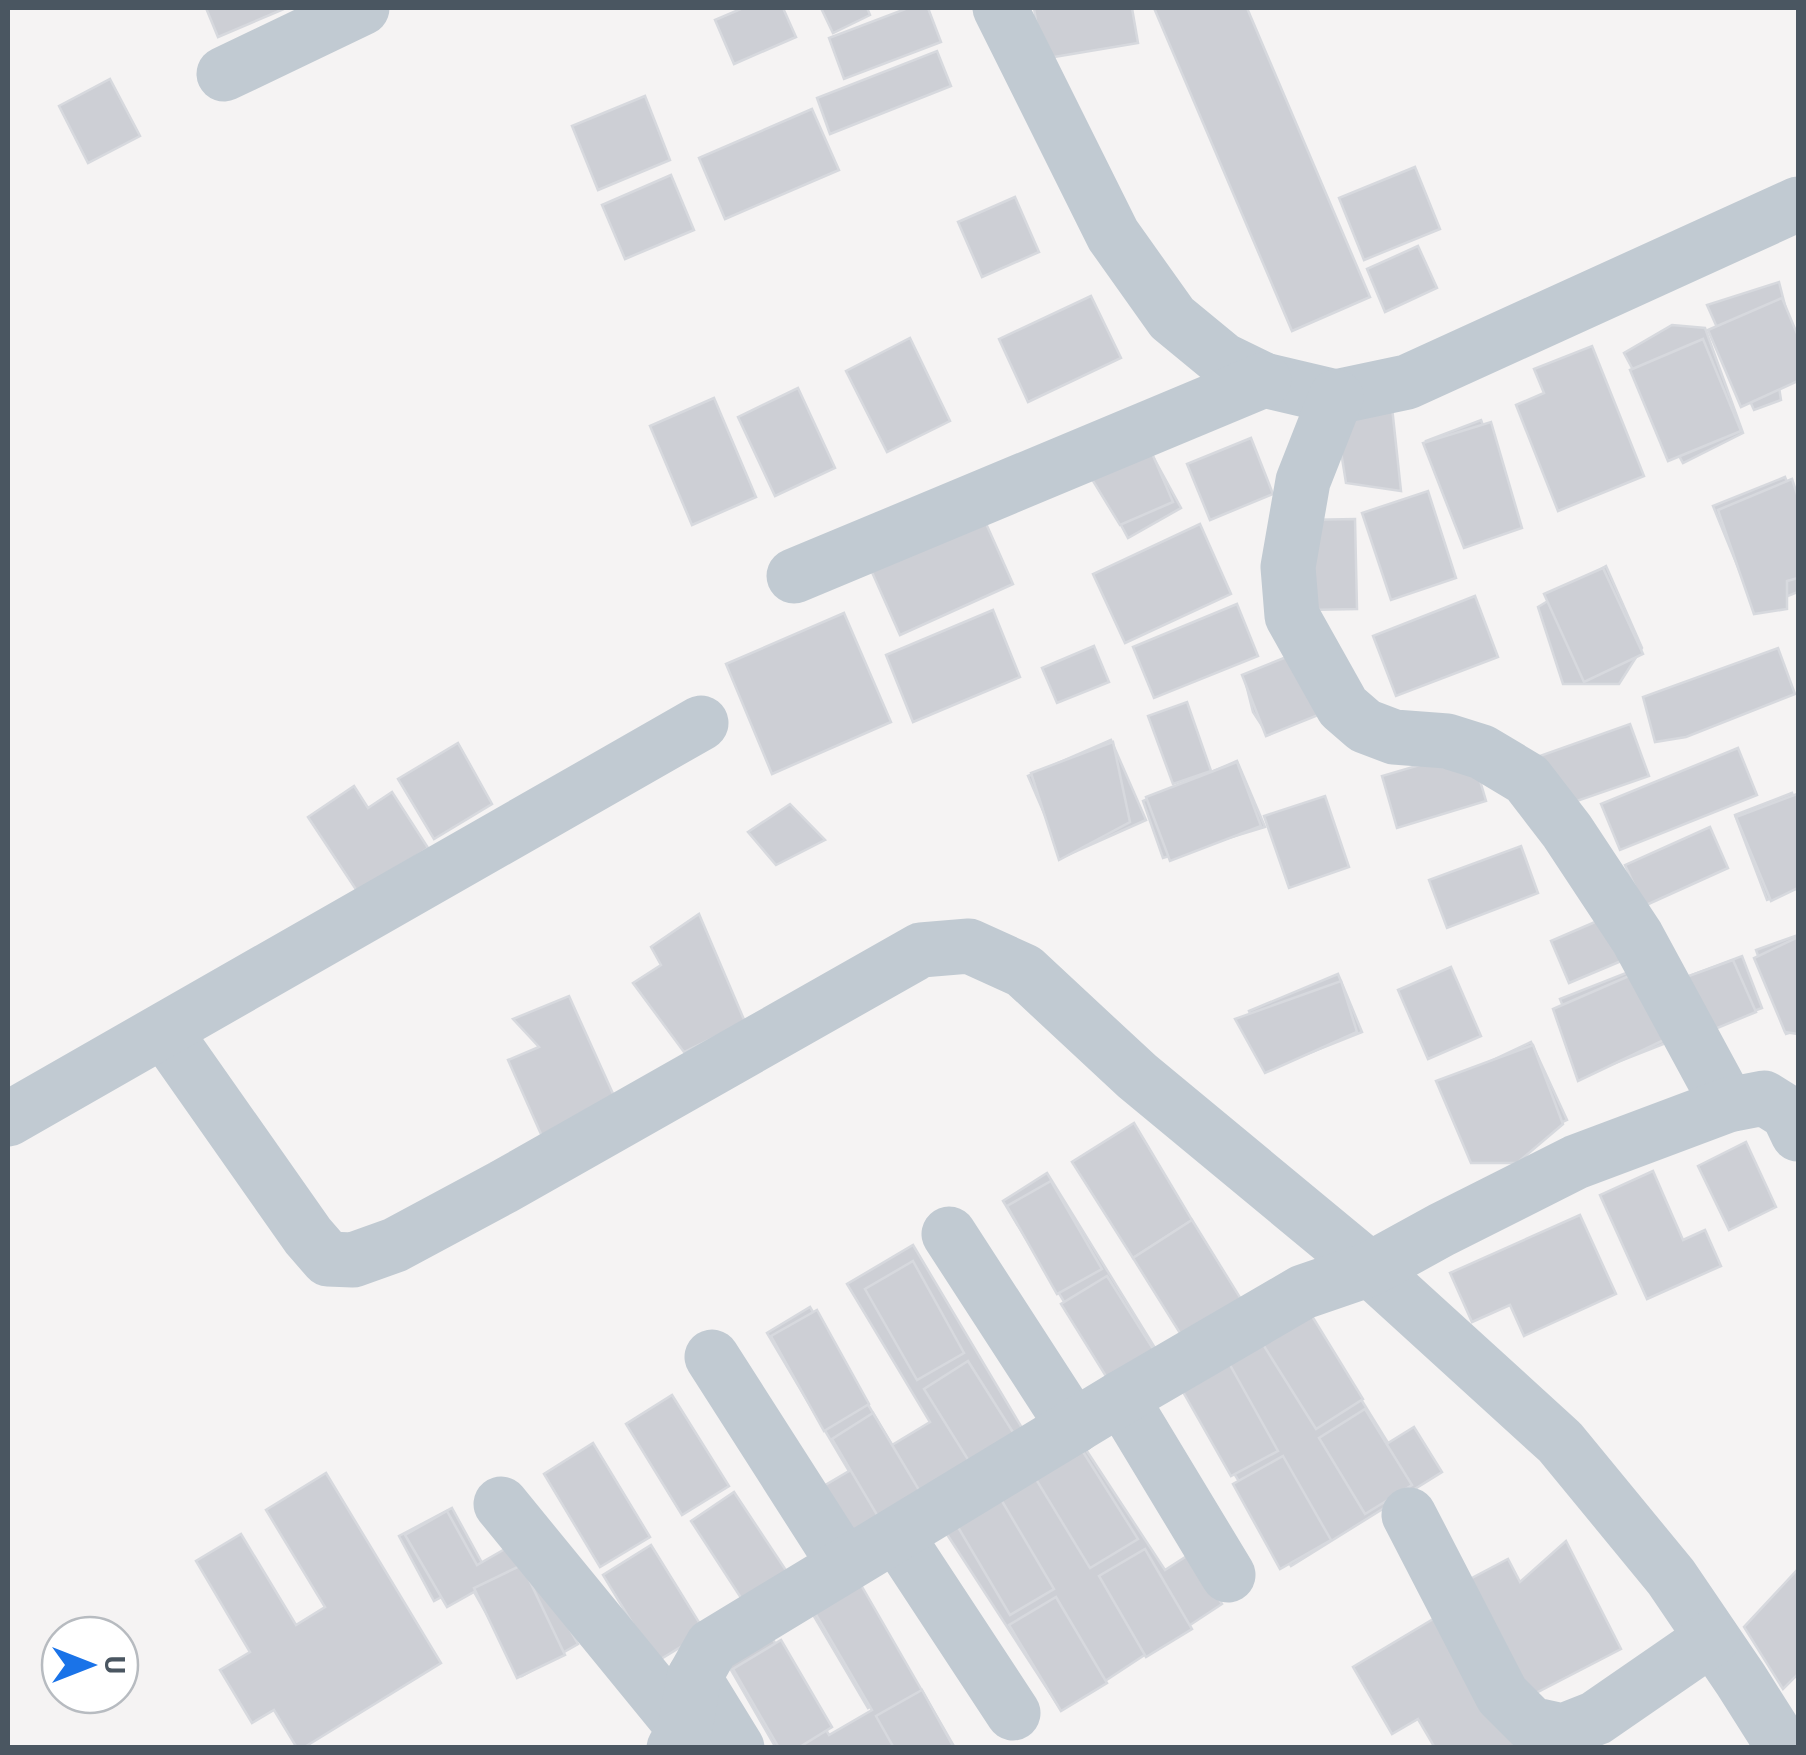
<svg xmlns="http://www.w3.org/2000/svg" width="1806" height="1755" font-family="Roboto,sans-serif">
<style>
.building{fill:#cdcfd5;stroke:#d7d9de;stroke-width:2.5}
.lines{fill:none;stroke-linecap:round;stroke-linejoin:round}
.street{stroke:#c1cad2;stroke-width:55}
</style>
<rect width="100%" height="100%" fill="#f5f3f3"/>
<g class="building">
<path d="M 206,8 L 286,8 L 218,37 Z"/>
<path d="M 743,8 L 783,8 L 796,37 L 734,64 L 715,20 Z"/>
<path d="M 821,8 L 867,8 L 870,15 L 833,33 Z"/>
<path d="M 908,8 L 928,8 L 941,42 L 844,79 L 829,38 Z"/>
<path d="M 1034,8 L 1132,8 L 1138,43 L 1042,59 Z"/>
<path d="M 1154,8 L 1247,8 L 1370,297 L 1292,331 Z"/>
<path d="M 937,51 L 951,86 L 830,134 L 817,98 Z"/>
<path d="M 110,79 L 140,136 L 88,163 L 59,106 Z"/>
<path d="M 645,96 L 670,160 L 598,190 L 572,126 Z"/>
<path d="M 812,109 L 839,170 L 725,219 L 699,158 Z"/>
<path d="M 1415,167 L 1440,229 L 1364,260 L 1339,198 Z"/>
<path d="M 671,175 L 694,230 L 625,259 L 602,205 Z"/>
<path d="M 1015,197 L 1039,252 L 982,277 L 958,222 Z"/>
<path d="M 1418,246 L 1437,288 L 1385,312 L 1367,269 Z"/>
<path d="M 1779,282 L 1798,356 L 1776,368 L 1781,400 L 1754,410 L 1707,305 Z"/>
<path d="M 1091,296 L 1121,358 L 1028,402 L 999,339 Z"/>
<path d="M 1782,298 L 1798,336 L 1798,381 L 1741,407 L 1708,330 Z"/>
<path d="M 1672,325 L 1705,328 L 1743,433 L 1683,463 L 1624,353 Z"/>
<path d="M 910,338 L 950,421 L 887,452 L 846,371 Z"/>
<path d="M 1703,339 L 1741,431 L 1668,461 L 1630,370 Z"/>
<path d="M 1592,346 L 1644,476 L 1558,511 L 1516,405 L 1544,393 L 1534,369 Z"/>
<path d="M 798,388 L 835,468 L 775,496 L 738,417 Z"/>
<path d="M 714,398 L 756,497 L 692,525 L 650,426 Z"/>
<path d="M 1391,398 L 1401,491 L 1346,483 L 1335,414 Z"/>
<path d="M 1481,420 L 1518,520 L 1464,540 L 1426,441 Z"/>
<path d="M 1491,422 L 1522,528 L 1464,548 L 1423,443 Z"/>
<path d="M 1251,438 L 1273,494 L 1210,520 L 1187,464 Z"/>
<path d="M 1146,444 L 1181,508 L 1128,538 L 1093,473 Z"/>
<path d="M 1151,451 L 1173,502 L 1120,525 L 1087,471 Z"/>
<path d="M 1785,477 L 1798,510 L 1798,592 L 1755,609 L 1713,506 Z"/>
<path d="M 1792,479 L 1798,497 L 1798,578 L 1787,581 L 1787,609 L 1754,614 L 1718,510 Z"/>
<path d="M 1428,491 L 1456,578 L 1391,600 L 1362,513 Z"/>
<path d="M 984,519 L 1013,584 L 900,635 L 871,570 Z"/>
<path d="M 1355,519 L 1357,609 L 1307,610 L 1303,520 Z"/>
<path d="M 1200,524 L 1231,594 L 1125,643 L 1093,574 Z"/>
<path d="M 1606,566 L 1642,648 L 1619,684 L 1563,684 L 1538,607 Z"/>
<path d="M 1603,568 L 1643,654 L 1584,682 L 1544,594 Z"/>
<path d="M 1475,596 L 1498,657 L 1396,696 L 1373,636 Z"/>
<path d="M 1237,604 L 1258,656 L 1154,698 L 1133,647 Z"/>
<path d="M 993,610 L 1020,677 L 913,722 L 886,655 Z"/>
<path d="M 844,613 L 891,722 L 772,774 L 726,664 Z"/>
<path d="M 1094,646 L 1109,682 L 1057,703 L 1042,668 Z"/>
<path d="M 1778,648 L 1795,694 L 1686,737 L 1655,742 L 1643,697 Z"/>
<path d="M 1303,650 L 1326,707 L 1268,735 L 1253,712 L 1244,676 Z"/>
<path d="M 1304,650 L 1328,711 L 1266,736 L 1242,675 Z"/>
<path d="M 1187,702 L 1211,771 L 1173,784 L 1148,716 Z"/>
<path d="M 1630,724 L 1649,776 L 1554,809 L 1537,757 Z"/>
<path d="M 1111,740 L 1146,820 L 1063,857 L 1028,776 Z"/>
<path d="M 1113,742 L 1130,822 L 1059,860 L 1031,773 Z"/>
<path d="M 458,743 L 492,804 L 434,839 L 398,779 Z"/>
<path d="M 1738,748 L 1757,795 L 1620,850 L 1601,804 Z"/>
<path d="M 1471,750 L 1486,801 L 1397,828 L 1382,776 Z"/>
<path d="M 1237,761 L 1265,827 L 1163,858 L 1143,801 Z"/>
<path d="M 1237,762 L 1261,826 L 1170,861 L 1146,797 Z"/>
<path d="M 354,786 L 368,808 L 392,792 L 428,848 L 359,894 L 308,817 Z"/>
<path d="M 1792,793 L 1798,810 L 1798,888 L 1767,900 L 1735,815 Z"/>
<path d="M 1797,794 L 1798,888 L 1771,901 L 1736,817 Z"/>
<path d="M 1325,796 L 1349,867 L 1289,888 L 1264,816 Z"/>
<path d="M 790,804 L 825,840 L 776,865 L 748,832 Z"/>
<path d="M 1710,827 L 1728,868 L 1644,906 L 1625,865 Z"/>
<path d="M 1521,846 L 1538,893 L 1447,928 L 1429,880 Z"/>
<path d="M 699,914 L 745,1022 L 684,1052 L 633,983 L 661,965 L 651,947 Z"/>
<path d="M 1609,916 L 1626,959 L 1569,983 L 1551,941 Z"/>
<path d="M 1798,935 L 1798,1030 L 1786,1034 L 1756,950 Z"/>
<path d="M 1798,937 L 1798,1034 L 1785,1032 L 1754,958 Z"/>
<path d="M 1742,956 L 1762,1008 L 1695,1033 L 1676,981 Z"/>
<path d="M 1733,960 L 1756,1012 L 1693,1038 L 1675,981 Z"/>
<path d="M 1451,967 L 1481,1036 L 1428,1059 L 1398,990 Z"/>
<path d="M 1641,967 L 1671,1041 L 1590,1073 L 1560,999 Z"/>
<path d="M 1645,969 L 1664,1040 L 1578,1081 L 1553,1009 Z"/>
<path d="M 1338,974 L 1362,1032 L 1272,1068 L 1249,1011 Z"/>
<path d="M 1341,981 L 1357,1032 L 1265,1073 L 1235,1019 Z"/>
<path d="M 569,996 L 623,1116 L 549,1152 L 508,1060 L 539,1047 L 513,1019 Z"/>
<path d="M 1531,1042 L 1567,1120 L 1478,1162 L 1442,1084 Z"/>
<path d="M 1533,1045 L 1563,1124 L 1517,1163 L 1471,1163 L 1436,1081 Z"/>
<path d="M 1134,1123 L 1192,1220 L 1133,1258 L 1072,1162 Z"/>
<path d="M 1746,1142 L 1776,1207 L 1729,1230 L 1698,1166 Z"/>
<path d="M 1653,1171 L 1683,1240 L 1705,1230 L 1721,1266 L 1647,1299 L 1600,1195 Z"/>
<path d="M 1047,1173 L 1160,1356 L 1114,1384 L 1003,1201 Z"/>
<path d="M 1051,1181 L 1102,1269 L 1057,1294 L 1007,1206 Z"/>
<path d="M 1580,1215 L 1616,1294 L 1524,1336 L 1510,1305 L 1472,1322 L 1450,1273 Z"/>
<path d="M 1192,1220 L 1244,1304 L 1185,1341 L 1133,1258 Z"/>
<path d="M 913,1245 L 1028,1438 L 855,1543 L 822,1487 L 849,1471 L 767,1333 L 810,1307 L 892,1445 L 930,1422 L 847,1284 Z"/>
<path d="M 913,1261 L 964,1353 L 917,1380 L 865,1289 Z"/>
<path d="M 1107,1276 L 1155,1352 L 1109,1381 L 1061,1304 Z"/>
<path d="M 1304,1307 L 1388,1443 L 1414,1427 L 1442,1472 L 1291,1566 L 1179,1384 Z"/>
<path d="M 1307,1308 L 1363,1399 L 1316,1429 L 1259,1338 Z"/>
<path d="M 817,1310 L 869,1404 L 824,1431 L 771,1336 Z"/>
<path d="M 1225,1356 L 1278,1451 L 1231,1476 L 1178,1383 Z"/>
<path d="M 968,1361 L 1016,1437 L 972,1466 L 924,1389 Z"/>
<path d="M 672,1395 L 729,1486 L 682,1515 L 626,1424 Z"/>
<path d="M 1365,1409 L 1412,1485 L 1365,1514 L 1319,1438 Z"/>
<path d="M 873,1413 L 925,1500 L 883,1525 L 832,1439 Z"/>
<path d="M 1077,1436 L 1165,1570 L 1190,1554 L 1222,1604 L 1061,1710 L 941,1525 Z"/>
<path d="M 593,1443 L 650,1537 L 600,1567 L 544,1474 Z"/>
<path d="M 1080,1447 L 1138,1539 L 1090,1568 L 1034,1476 Z"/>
<path d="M 1283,1456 L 1331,1540 L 1280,1569 L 1233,1484 Z"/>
<path d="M 326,1473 L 441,1663 L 303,1748 L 297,1748 L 274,1710 L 252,1723 L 220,1670 L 250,1652 L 196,1561 L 241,1534 L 296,1625 L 325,1607 L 266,1510 Z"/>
<path d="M 734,1492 L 789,1575 L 745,1604 L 691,1521 Z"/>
<path d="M 999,1496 L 1054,1589 L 1010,1615 L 955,1522 Z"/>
<path d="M 452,1508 L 487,1572 L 434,1601 L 399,1536 Z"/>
<path d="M 447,1511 L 477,1565 L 519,1541 L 578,1644 L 522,1676 L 474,1592 L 447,1607 L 405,1535 Z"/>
<path d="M 1566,1541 L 1621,1649 L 1530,1696 L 1470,1579 L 1508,1559 L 1520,1582 Z"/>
<path d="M 651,1545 L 705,1632 L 656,1662 L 603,1575 Z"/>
<path d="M 1145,1549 L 1192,1629 L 1146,1657 L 1099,1576 Z"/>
<path d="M 522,1565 L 565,1655 L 517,1678 L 474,1588 Z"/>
<path d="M 1798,1569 L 1798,1674 L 1783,1689 L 1744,1627 Z"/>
<path d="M 858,1585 L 914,1680 L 868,1708 L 812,1613 Z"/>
<path d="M 861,1585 L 955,1748 L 776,1748 L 727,1663 L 771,1636 L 829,1735 L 872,1710 L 815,1613 Z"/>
<path d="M 1056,1597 L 1107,1683 L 1061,1711 L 1009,1625 Z"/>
<path d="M 1440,1615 L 1517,1747 L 1435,1748 L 1418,1719 L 1392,1734 L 1353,1667 Z"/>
<path d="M 781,1640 L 832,1727 L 798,1748 L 779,1748 L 733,1669 Z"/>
<path d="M 922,1690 L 954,1748 L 894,1748 L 876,1716 Z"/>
</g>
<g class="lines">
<g class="street">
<path d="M 1000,8 L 1113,235 L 1172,318 L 1223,360 L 1264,380 L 1336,397 L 1407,382 L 1798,204"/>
<path d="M 224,74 L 362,8"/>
<path d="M 1336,397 L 1303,481 L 1288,567 L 1292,616 L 1343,707 L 1365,726 L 1394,737 L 1447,741 L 1482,752 L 1527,779 L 1567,831 L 1637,937 L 1728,1105"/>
<path d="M 794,576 L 1264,380"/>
<path d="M 164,1031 L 308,1236 L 328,1259 L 353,1260 L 395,1245 L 503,1187 L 921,950 L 969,946 L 1024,971 L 1137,1076 L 1370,1269 L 1560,1442 L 1671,1577 L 1741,1680 L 1784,1748"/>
<path d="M 8,1119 L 701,723"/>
<path d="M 949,1234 L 1074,1427"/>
<path d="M 712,1357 L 845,1565"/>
<path d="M 1121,1398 L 1228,1575"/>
<path d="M 501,1504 L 685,1729"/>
<path d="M 1409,1515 L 1502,1695 L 1531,1724 L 1563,1731 L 1596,1718 L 1712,1638"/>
<path d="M 896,1535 L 1013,1713"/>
<path d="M 694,1678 L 737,1748"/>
<path d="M 674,1748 L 685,1729 L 694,1678 L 712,1646 L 1121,1398 L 1303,1292 L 1370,1269 L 1441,1230 L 1576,1162 L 1728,1105 L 1764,1098 L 1788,1113 L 1798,1134"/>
</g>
</g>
<rect width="1806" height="1755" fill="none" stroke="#4a5661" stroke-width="20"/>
<g transform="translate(90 1665) rotate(90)"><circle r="48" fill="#ffffff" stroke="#b7bbc0" stroke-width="2.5"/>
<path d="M0-8L18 38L0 25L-18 38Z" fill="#1a73e8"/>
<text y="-15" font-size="28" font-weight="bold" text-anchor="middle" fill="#4a5661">U</text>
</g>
</svg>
